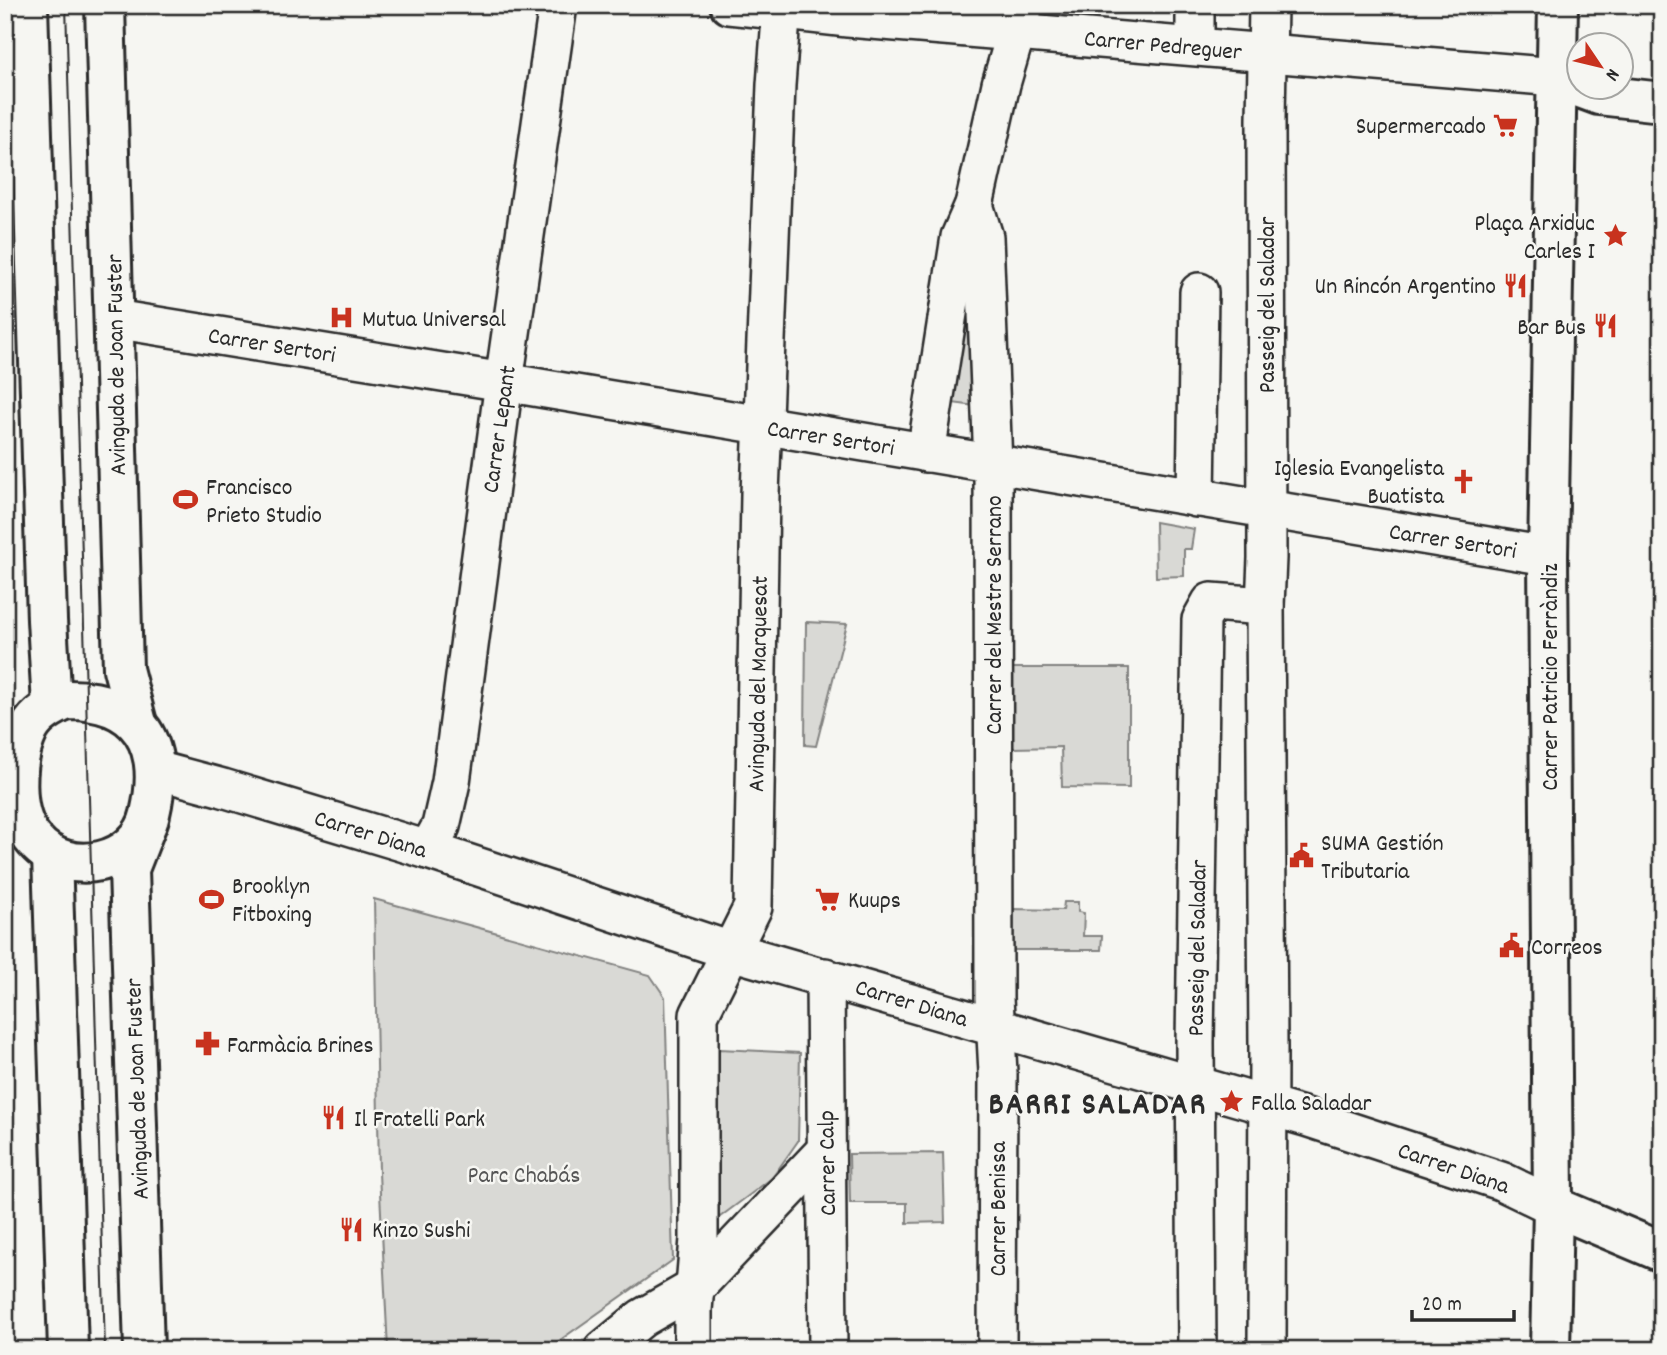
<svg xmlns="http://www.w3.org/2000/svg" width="1667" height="1355" font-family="Dekko,sans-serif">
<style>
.green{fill:#d9d9d5;stroke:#828280;stroke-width:2}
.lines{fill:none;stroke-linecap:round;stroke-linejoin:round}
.street-casing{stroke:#2b2b2b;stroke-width:42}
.secondary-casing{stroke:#2b2b2b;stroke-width:44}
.street{stroke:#f6f6f2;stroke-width:37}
.secondary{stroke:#f6f6f2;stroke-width:38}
.tram{stroke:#2b2b2b;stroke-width:2}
.labels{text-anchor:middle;stroke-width:5;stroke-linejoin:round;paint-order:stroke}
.street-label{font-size:24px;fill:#2b2b2b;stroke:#f6f6f2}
.poi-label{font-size:24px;fill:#2b2b2b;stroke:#f6f6f2;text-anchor:start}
.park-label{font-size:24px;fill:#565656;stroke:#f6f6f2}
.district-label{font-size:32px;font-weight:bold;letter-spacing:2px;fill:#2b2b2b;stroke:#f6f6f2}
</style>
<rect width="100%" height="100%" fill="#f6f6f2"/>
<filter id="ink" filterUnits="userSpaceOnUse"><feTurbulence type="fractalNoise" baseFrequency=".0143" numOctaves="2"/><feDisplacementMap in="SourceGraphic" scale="14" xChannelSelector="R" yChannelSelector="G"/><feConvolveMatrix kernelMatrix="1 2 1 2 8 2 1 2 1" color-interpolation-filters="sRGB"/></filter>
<g filter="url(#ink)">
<g class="green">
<path d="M 972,243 L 976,406 L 952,403 Z"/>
<path d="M 1155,522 L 1194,529 L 1191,549 L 1184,549 L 1184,576 L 1156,577 Z"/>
<path d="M 806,622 L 847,624 L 816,746 L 805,745 Z"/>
<path d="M 1012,668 L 1129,668 L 1129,788 L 1062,787 L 1061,747 L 1012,748 Z"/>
<path d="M 374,899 L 650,975 L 665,997 L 673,1260 L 546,1350 L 388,1350 L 379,1173 Z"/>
<path d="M 1064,902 L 1078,902 L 1078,912 L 1084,913 L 1083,936 L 1102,936 L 1101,950 L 1011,950 L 1012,909 L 1063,910 Z"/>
<path d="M 719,1049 L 800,1053 L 798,1141 L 772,1178 L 712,1223 Z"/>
<path d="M 943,1153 L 945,1222 L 907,1223 L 907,1203 L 850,1203 L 849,1154 Z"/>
</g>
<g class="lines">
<defs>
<g id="street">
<path d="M 729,5 L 848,18 L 1556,77"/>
<path d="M 1195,46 L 1195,5"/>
<path d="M 974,205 L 984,237 L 993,464 L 994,998 L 998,1073 L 997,1350"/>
<path d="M 114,319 L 504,382 L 1548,556"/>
<path d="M 926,453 L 960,237 L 974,205 L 1001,84 L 1024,5"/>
<path d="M 1196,498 L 1199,292"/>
<path d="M 156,770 L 223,788 L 428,850 L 731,951 L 1306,1117 L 1501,1181 L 1553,1206"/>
<path d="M 428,850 L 441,826 L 451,782 L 504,382 L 558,5"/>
<path d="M 825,977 L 828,1350"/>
<path d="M 603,1350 L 642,1318 L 696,1287 L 826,1150"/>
<path d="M 693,1350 L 693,1310 L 699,1239 L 699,1015 L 753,907 L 760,494 L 776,85 L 782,5"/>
<path d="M 1197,1350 L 1195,1043 L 1201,620 L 1211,602 L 1265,606"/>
<path d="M 1267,1350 L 1268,1047 L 1265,606 L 1267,558 L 1266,119 L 1268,5"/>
</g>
<g id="secondary">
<path d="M 28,5 L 47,620 L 52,706"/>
<path d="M 105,5 L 123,669 L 137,723"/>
<path d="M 1580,88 L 1599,95 L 1662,102"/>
<path d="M 67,700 C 141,699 166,746 150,814 C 139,864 68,880 35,841 C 11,815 14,759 29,729 C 37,714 52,706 67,700 Z"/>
<path d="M 52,855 L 68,1350"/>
<path d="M 1553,1206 L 1662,1252"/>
<path d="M 144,1350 L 129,869 L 144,831"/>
<path d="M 1550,1350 L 1553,1206 L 1548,556 L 1558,5"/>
</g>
</defs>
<use href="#street" class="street-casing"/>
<use href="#secondary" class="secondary-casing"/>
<use href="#street" class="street"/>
<use href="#secondary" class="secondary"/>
<path class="tram" d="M 66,5 L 105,1350"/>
</g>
</g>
<defs>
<symbol id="supermarket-bare" viewBox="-9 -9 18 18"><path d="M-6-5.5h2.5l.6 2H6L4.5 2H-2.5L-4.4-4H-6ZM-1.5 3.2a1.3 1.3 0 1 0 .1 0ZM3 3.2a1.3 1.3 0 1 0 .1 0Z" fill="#c8321e" stroke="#f6f6f2" stroke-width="2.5" paint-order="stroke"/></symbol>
<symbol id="sight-bare" viewBox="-9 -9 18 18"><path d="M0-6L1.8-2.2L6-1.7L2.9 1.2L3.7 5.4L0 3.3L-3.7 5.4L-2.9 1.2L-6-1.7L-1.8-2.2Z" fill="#c8321e" stroke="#f6f6f2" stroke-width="2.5" paint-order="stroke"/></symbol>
<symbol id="restaurant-bare" viewBox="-9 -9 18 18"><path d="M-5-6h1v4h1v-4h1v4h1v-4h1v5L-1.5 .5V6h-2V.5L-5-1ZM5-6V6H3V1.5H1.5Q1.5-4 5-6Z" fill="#c8321e" stroke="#f6f6f2" stroke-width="2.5" paint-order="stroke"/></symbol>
<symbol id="hospital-bare" viewBox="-9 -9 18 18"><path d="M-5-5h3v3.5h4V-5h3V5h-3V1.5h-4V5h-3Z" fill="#c8321e" stroke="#f6f6f2" stroke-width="2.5" paint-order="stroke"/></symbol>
<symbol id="church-bare" viewBox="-9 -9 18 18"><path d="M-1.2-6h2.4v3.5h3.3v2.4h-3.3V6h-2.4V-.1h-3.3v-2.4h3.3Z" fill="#c8321e" stroke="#f6f6f2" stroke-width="2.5" paint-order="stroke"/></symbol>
<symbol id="stadium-bare" viewBox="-9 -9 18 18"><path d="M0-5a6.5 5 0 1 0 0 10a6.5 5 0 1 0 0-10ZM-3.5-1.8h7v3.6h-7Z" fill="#c8321e" stroke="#f6f6f2" stroke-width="2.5" paint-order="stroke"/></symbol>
<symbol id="civic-bare" viewBox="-9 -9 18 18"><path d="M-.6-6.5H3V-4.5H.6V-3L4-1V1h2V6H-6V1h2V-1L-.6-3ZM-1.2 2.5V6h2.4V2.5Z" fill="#c8321e" stroke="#f6f6f2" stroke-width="2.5" paint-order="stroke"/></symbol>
<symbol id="pharmacy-bare" viewBox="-9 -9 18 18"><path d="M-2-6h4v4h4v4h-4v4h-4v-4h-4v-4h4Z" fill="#c8321e" stroke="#f6f6f2" stroke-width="2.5" paint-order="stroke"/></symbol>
</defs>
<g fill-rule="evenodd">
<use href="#supermarket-bare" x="1488" y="108" width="35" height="35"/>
<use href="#sight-bare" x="1598" y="218" width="35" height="35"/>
<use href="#restaurant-bare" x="1498" y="268" width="35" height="35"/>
<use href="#hospital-bare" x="324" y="300" width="35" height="35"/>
<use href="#restaurant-bare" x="1588" y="308" width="35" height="35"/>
<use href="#church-bare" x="1446" y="464" width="35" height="35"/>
<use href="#stadium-bare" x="168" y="482" width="35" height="35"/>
<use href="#civic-bare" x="1284" y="838" width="35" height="35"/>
<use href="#stadium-bare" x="194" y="882" width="35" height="35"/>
<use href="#supermarket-bare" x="810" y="882" width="35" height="35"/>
<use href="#civic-bare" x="1494" y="928" width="35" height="35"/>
<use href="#pharmacy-bare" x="190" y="1026" width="35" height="35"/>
<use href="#sight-bare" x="1214" y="1084" width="35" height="35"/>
<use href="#restaurant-bare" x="316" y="1100" width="35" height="35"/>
<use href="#restaurant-bare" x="334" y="1212" width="35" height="35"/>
</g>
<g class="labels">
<g class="street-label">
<text transform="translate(1163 44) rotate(5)" y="8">Carrer Pedreguer</text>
<text transform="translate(1266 305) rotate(-90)" y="8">Passeig del Saladar</text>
<text transform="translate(272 344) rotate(9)" y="8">Carrer Sertori</text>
<text transform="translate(115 365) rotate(-91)" y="8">Avinguda de Joan Fuster</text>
<text transform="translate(498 429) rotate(-82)" y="8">Carrer Lepant</text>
<text transform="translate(831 437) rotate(9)" y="8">Carrer Sertori</text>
<text transform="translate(1453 540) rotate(9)" y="8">Carrer Sertori</text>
<text transform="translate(993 615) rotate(-90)" y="8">Carrer del Mestre Serrano</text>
<text transform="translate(1549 677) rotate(-90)" y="8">Carrer Patricio Ferràndiz</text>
<text transform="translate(757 684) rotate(-89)" y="8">Avinguda del Marquesat</text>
<text transform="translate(371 833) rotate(17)" y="8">Carrer Diana</text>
<text transform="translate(1196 948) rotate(-89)" y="8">Passeig del Saladar</text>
<text transform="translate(912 1002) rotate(17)" y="8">Carrer Diana</text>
<text transform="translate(136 1089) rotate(-92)" y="8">Avinguda de Joan Fuster</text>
<text transform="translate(826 1163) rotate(-91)" y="8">Carrer Calp</text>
<text transform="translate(1454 1167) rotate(19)" y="8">Carrer Diana</text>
<text transform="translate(997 1209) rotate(-90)" y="8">Carrer Benissa</text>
</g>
<g class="poi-label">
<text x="1486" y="133" text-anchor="end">Supermercado</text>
<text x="1595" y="230" text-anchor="end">Plaça Arxiduc<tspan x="1595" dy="28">Carles I</tspan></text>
<text x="1496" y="293" text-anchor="end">Un Rincón Argentino</text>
<text x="362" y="326">Mutua Universal</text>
<text x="1586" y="334" text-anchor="end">Bar Bus</text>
<text x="1444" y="475" text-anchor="end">Iglesia Evangelista<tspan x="1444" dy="28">Buatista</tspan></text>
<text x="206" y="494">Francisco<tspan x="206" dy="28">Prieto Studio</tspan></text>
<text x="1321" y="850">SUMA Gestión<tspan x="1321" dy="28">Tributaria</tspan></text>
<text x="232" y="893">Brooklyn<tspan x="232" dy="28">Fitboxing</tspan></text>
<text x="848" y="907">Kuups</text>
<text x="1531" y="954">Correos</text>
<text x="227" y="1052">Farmàcia Brines</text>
<text x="1251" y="1110">Falla Saladar</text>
<text x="354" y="1126">Il Fratelli Park</text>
<text x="372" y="1237">Kinzo Sushi</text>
</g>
<g class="park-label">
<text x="524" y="1182">Parc Chabás</text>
</g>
<g class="district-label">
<text x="1098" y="1113">BARRI SALADAR</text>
</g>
</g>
<rect width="1667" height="1355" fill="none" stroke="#f6f6f2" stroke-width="28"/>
<rect x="14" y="14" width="1639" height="1327" fill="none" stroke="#2b2b2b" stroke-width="2.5" filter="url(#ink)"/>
<g transform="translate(1600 66) rotate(125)"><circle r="33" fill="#f6f6f2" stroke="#a5a5a2" stroke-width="2"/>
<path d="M0-5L12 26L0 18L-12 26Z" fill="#c8321e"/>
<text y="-10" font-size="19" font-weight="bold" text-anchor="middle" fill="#2b2b2b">N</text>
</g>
<path d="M1412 1310v10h102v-10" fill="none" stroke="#2b2b2b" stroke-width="3.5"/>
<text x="1422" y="1310" font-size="21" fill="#2b2b2b" stroke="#f6f6f2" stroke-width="5" paint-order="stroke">20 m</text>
</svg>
